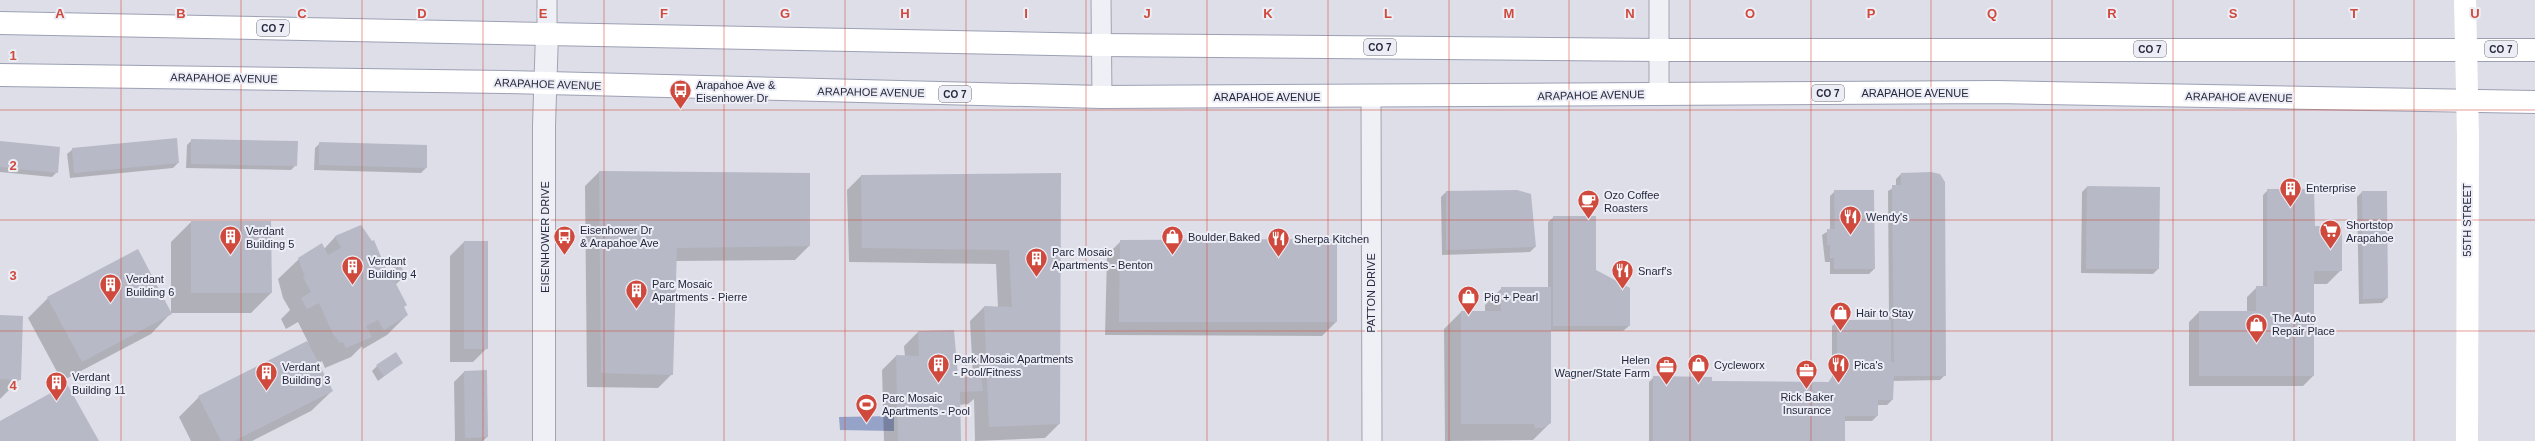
<svg xmlns="http://www.w3.org/2000/svg" width="2535" height="441" font-family="Helvetica,sans-serif">
<style>
.water{fill:#96a3c8}
.shadow{fill:#0003}
.building{fill:#b7b9c7}
.lines{fill:none;stroke-linecap:round;stroke-linejoin:round}
.minor-casing{stroke:#a2a4b1;stroke-width:21}
.tertiary-casing{stroke:#a2a4b1;stroke-width:24}
.primary-casing{stroke:#9ca0b3;stroke-width:24}
.minor{stroke:#eff0f5;stroke-width:19}
.tertiary{stroke:#eff0f5;stroke-width:22}
.secondary{stroke:#fff;stroke-width:22}
.primary{stroke:#fff;stroke-width:22}
.grid{fill:none;stroke:#d0493d;stroke-width:1;stroke-opacity:0.55}
.labels{text-anchor:middle;stroke-width:4;stroke-linejoin:round;paint-order:stroke}
.shield{fill:#ecedf5;stroke:#616475;stroke-width:1}
.shield-label{font-size:10px;font-weight:bold;fill:#26293e}
.street-label{font-size:11px;fill:#26293e;stroke:#ecedf5}
.poi-label{font-size:11px;fill:#26293e;stroke:#ecedf5;text-anchor:start}
.grid-label{font-size:13px;text-anchor:middle;font-weight:bold;fill:#d0493d;stroke:#ecedf5;stroke-width:4;stroke-linejoin:round;paint-order:stroke}
</style>
<rect width="100%" height="100%" fill="#dddee7"/>
<path class="water" d="M 894,416 L 894,431 L 840,430 L 839,417 Z"/>
<g class="shadow">
<path d="M 192,140 L 296,165 L 291,170 L 186,168 L 187,145 Z"/>
<path d="M 0,142 L 57,172 L 52,177 L 0,172 Z"/>
<path d="M 320,143 L 426,146 L 426,168 L 421,173 L 314,170 L 315,148 Z"/>
<path d="M 73,149 L 178,163 L 173,168 L 70,178 L 67,154 Z"/>
<path d="M 599,172 L 809,246 L 795,260 L 675,261 L 672,374 L 658,388 L 587,387 L 585,186 Z"/>
<path d="M 1060,174 L 1059,424 L 1045,438 L 975,441 L 974,399 L 968,404 L 959,405 L 960,441 L 884,441 L 882,370 L 896,356 L 905,357 L 904,346 L 918,332 L 957,377 L 973,378 L 970,321 L 984,307 L 998,308 L 996,264 L 849,262 L 847,190 L 861,176 Z"/>
<path d="M 1901,174 L 1945,375 L 1940,380 L 1893,381 L 1892,400 L 1887,405 L 1877,405 L 1877,416 L 1872,421 L 1844,421 L 1844,441 L 1649,441 L 1649,382 L 1654,377 L 1711,382 L 1828,383 L 1832,377 L 1832,326 L 1838,321 L 1889,321 L 1888,191 L 1896,186 L 1896,179 Z"/>
<path d="M 2087,187 L 2159,188 L 2158,269 L 2153,274 L 2081,273 L 2082,192 Z"/>
<path d="M 2268,190 L 2313,229 L 2341,270 L 2327,284 L 2313,284 L 2313,376 L 2303,386 L 2189,386 L 2189,322 L 2199,312 L 2247,312 L 2247,297 L 2257,287 L 2263,287 L 2263,195 Z"/>
<path d="M 1835,191 L 1874,269 L 1869,274 L 1830,274 L 1830,262 L 1825,262 L 1822,235 L 1830,230 L 1830,196 Z"/>
<path d="M 1446,192 L 1535,247 L 1530,252 L 1442,255 L 1441,197 Z"/>
<path d="M 2362,192 L 2387,298 L 2382,303 L 2359,304 L 2357,197 Z"/>
<path d="M 1554,217 L 1595,270 L 1629,288 L 1629,326 L 1623,331 L 1550,331 L 1550,423 L 1533,440 L 1445,441 L 1444,329 L 1461,312 L 1485,312 L 1485,305 L 1502,288 L 1548,288 L 1548,222 Z"/>
<path d="M 191,222 L 271,293 L 251,313 L 171,313 L 171,242 Z"/>
<path d="M 360,226 L 387,272 L 405,276 L 395,285 L 407,315 L 387,335 L 363,349 L 362,346 L 351,357 L 325,368 L 322,361 L 318,364 L 332,391 L 311,411 L 252,441 L 191,441 L 179,417 L 199,397 L 308,342 L 298,322 L 286,329 L 281,319 L 290,310 L 283,298 L 278,279 L 299,259 L 324,249 L 335,237 Z"/>
<path d="M 1121,241 L 1336,322 L 1322,336 L 1105,335 L 1107,255 Z"/>
<path d="M 464,242 L 487,348 L 473,362 L 450,362 L 450,256 Z"/>
<path d="M 48,298 L 171,313 L 151,334 L 62,381 L 28,318 Z"/>
<path d="M 0,316 L 20,379 L 0,399 Z"/>
<path d="M 402,363 L 378,381 L 372,371 L 377,366 Z"/>
<path d="M 464,372 L 487,437 L 483,441 L 455,441 L 454,382 Z"/>
</g>
<g class="building">
<path d="M 177,138 L 179,163 L 74,173 L 72,148 Z"/>
<path d="M 191,139 L 298,141 L 297,166 L 191,164 Z"/>
<path d="M 0,141 L 60,147 L 58,173 L 0,167 Z"/>
<path d="M 319,142 L 427,145 L 427,168 L 319,165 Z"/>
<path d="M 599,171 L 810,173 L 810,246 L 677,248 L 673,375 L 601,373 Z"/>
<path d="M 1931,172 L 1940,174 L 1945,182 L 1946,376 L 1894,376 L 1893,400 L 1878,400 L 1878,416 L 1845,416 L 1845,441 L 1653,441 L 1653,376 L 1712,377 L 1712,381 L 1829,382 L 1837,371 L 1837,320 L 1891,320 L 1891,362 L 1894,362 L 1892,185 L 1901,185 L 1901,173 Z"/>
<path d="M 1061,173 L 1060,424 L 989,427 L 984,306 L 1012,307 L 1009,250 L 862,248 L 861,175 Z"/>
<path d="M 2087,186 L 2160,187 L 2159,269 L 2086,269 Z"/>
<path d="M 2267,189 L 2314,189 L 2315,226 L 2342,227 L 2342,271 L 2314,271 L 2314,376 L 2199,376 L 2199,311 L 2256,311 L 2256,286 L 2267,286 Z"/>
<path d="M 1517,190 L 1531,194 L 1536,247 L 1446,250 L 1446,191 Z"/>
<path d="M 1834,190 L 1874,190 L 1875,269 L 1834,269 L 1834,258 L 1830,258 L 1830,245 L 1827,245 L 1827,229 L 1835,229 Z"/>
<path d="M 2362,191 L 2387,191 L 2388,298 L 2363,299 Z"/>
<path d="M 1553,216 L 1596,216 L 1596,270 L 1630,288 L 1630,326 L 1553,326 Z"/>
<path d="M 191,221 L 271,221 L 272,293 L 191,293 Z"/>
<path d="M 361,225 L 372,241 L 374,240 L 387,271 L 400,264 L 406,276 L 395,282 L 407,305 L 404,307 L 408,315 L 384,330 L 378,320 L 366,326 L 372,337 L 346,348 L 343,342 L 340,343 L 333,334 L 319,303 L 307,309 L 301,298 L 311,292 L 303,277 L 305,277 L 298,258 L 322,243 L 328,255 L 341,248 L 335,236 Z"/>
<path d="M 1337,239 L 1337,322 L 1119,322 L 1120,240 Z"/>
<rect x="464" y="241" width="24" height="108"/>
<path d="M 138,249 L 172,314 L 82,362 L 47,297 Z"/>
<path d="M 1501,287 L 1551,287 L 1551,423 L 1542,428 L 1535,428 L 1534,424 L 1461,424 L 1461,311 L 1501,311 Z"/>
<path d="M 0,315 L 23,316 L 21,380 L 0,379 Z"/>
<path d="M 954,330 L 958,376 L 981,378 L 983,391 L 960,392 L 961,441 L 898,441 L 896,355 L 919,356 L 918,331 Z"/>
<path d="M 307,341 L 333,391 L 234,441 L 221,441 L 198,396 Z"/>
<path d="M 396,352 L 403,363 L 384,376 L 376,365 Z"/>
<path d="M 487,370 L 488,437 L 465,438 L 464,371 Z"/>
<path d="M 67,384 L 99,441 L 0,441 L 0,421 Z"/>
</g>
<g class="lines">
<defs>
<g id="minor">
<path d="M 547,0 L 547,34"/>
<path d="M 1101,0 L 1102,97"/>
<path d="M 1659,0 L 1659,94"/>
<path d="M 1371,97 L 1372,441"/>
</g>
<path id="tertiary" d="M 544,441 L 544,125 L 547,34"/>
<g id="primary">
<path d="M 0,23 L 1101,45 L 1659,50 L 2535,50"/>
<path d="M 0,75 L 505,82 L 1102,97 L 1996,92 L 2535,102"/>
</g>
</defs>
<use href="#minor" class="minor-casing"/>
<use href="#tertiary" class="tertiary-casing"/>
<use href="#primary" class="primary-casing"/>
<use href="#minor" class="minor"/>
<use href="#tertiary" class="tertiary"/>
<path class="secondary" d="M 2465,0 L 2468,137 L 2467,441"/>
<use href="#primary" class="primary"/>
</g>
<path class="grid" d="M 121,0 L 121,441M 241,0 L 241,441M 362,0 L 362,441M 483,0 L 483,441M 604,0 L 604,441M 724,0 L 724,441M 845,0 L 845,441M 966,0 L 966,441M 1086,0 L 1086,441M 1207,0 L 1207,441M 1328,0 L 1328,441M 1449,0 L 1449,441M 1569,0 L 1569,441M 1690,0 L 1690,441M 1811,0 L 1811,441M 1931,0 L 1931,441M 2052,0 L 2052,441M 2173,0 L 2173,441M 2294,0 L 2294,441M 2414,0 L 2414,441M 0,110 L 2535,110M 0,220 L 2535,220M 0,331 L 2535,331"/>
<defs>
<symbol id="bus-pin" viewBox="-11 -11 22 30"><path d="M0 17L-7.5 6A9.5 9.5 0 1 1 7.5 6Z" fill="#d0493d" stroke="#ecedf5"/><path d="M-5-6H5V4H4V6H2V4H-2V6H-4V4H-5ZM-3.5-4V0h7V-4ZM-3.5 1.2v1.5H-2V1.2ZM2 1.2v1.5H3.5V1.2Z" fill="#fff"/></symbol>
<symbol id="building-pin" viewBox="-11 -11 22 30"><path d="M0 17L-7.5 6A9.5 9.5 0 1 1 7.5 6Z" fill="#d0493d" stroke="#ecedf5"/><path d="M-4-6H4V6H1V3H-1V6H-4ZM-2.5-4.3h1.7v1.8h-1.7ZM.8-4.3h1.7v1.8H.8ZM-2.5-1h1.7V.8h-1.7ZM.8-1h1.7V.8H.8Z" fill="#fff"/></symbol>
<symbol id="cafe-pin" viewBox="-11 -11 22 30"><path d="M0 17L-7.5 6A9.5 9.5 0 1 1 7.5 6Z" fill="#d0493d" stroke="#ecedf5"/><path d="M-5.5-4.5H6V0H3Q3 3.5 0 3.5H-2.5Q-5.5 3.5-5.5 0ZM3-3.2v2h1.7v-2ZM-6 4.5H4V6H-6Z" fill="#fff"/></symbol>
<symbol id="restaurant-pin" viewBox="-11 -11 22 30"><path d="M0 17L-7.5 6A9.5 9.5 0 1 1 7.5 6Z" fill="#d0493d" stroke="#ecedf5"/><path d="M-5-6h1v4h1v-4h1v4h1v-4h1v5L-1.5 .5V6h-2V.5L-5-1ZM5-6V6H3V1.5H1.5Q1.5-4 5-6Z" fill="#fff"/></symbol>
<symbol id="supermarket-pin" viewBox="-11 -11 22 30"><path d="M0 17L-7.5 6A9.5 9.5 0 1 1 7.5 6Z" fill="#d0493d" stroke="#ecedf5"/><path d="M-6-5.5h2.5l.6 2H6L4.5 2H-2.5L-4.4-4H-6ZM-1.5 3.2a1.3 1.3 0 1 0 .1 0ZM3 3.2a1.3 1.3 0 1 0 .1 0Z" fill="#fff"/></symbol>
<symbol id="shop-pin" viewBox="-11 -11 22 30"><path d="M0 17L-7.5 6A9.5 9.5 0 1 1 7.5 6Z" fill="#d0493d" stroke="#ecedf5"/><path d="M-5-2.5h2.3a2.7 3.5 0 0 1 5.4 0H5L5.5 6h-11ZM-1.5-2.5h3a1.5 2.3 0 0 0-3 0Z" fill="#fff"/></symbol>
<symbol id="office-pin" viewBox="-11 -11 22 30"><path d="M0 17L-7.5 6A9.5 9.5 0 1 1 7.5 6Z" fill="#d0493d" stroke="#ecedf5"/><path d="M-6-3h4V-5.5h4V-3h4V5H-6ZM-1-4.5V-3h2v-1.5ZM-6 0V1H6V0Z" fill="#fff"/></symbol>
<symbol id="stadium-pin" viewBox="-11 -11 22 30"><path d="M0 17L-7.5 6A9.5 9.5 0 1 1 7.5 6Z" fill="#d0493d" stroke="#ecedf5"/><path d="M0-5a6.5 5 0 1 0 0 10a6.5 5 0 1 0 0-10ZM-3.5-1.8h7v3.6h-7Z" fill="#fff"/></symbol>
</defs>
<g fill-rule="evenodd">
<use href="#bus-pin" x="668" y="78" width="25" height="34"/>
<use href="#building-pin" x="2278" y="176" width="25" height="34"/>
<use href="#cafe-pin" x="1576" y="188" width="25" height="34"/>
<use href="#restaurant-pin" x="1838" y="204" width="25" height="34"/>
<use href="#supermarket-pin" x="2318" y="218" width="25" height="34"/>
<use href="#bus-pin" x="552" y="224" width="25" height="34"/>
<use href="#building-pin" x="218" y="224" width="25" height="34"/>
<use href="#shop-pin" x="1160" y="224" width="25" height="34"/>
<use href="#restaurant-pin" x="1266" y="226" width="25" height="34"/>
<use href="#building-pin" x="1024" y="246" width="25" height="34"/>
<use href="#building-pin" x="340" y="254" width="25" height="34"/>
<use href="#restaurant-pin" x="1610" y="258" width="25" height="34"/>
<use href="#building-pin" x="98" y="272" width="25" height="34"/>
<use href="#building-pin" x="624" y="278" width="25" height="34"/>
<use href="#shop-pin" x="1456" y="284" width="25" height="34"/>
<use href="#shop-pin" x="1828" y="300" width="25" height="34"/>
<use href="#shop-pin" x="2244" y="312" width="25" height="34"/>
<use href="#building-pin" x="926" y="352" width="25" height="34"/>
<use href="#shop-pin" x="1686" y="352" width="25" height="34"/>
<use href="#restaurant-pin" x="1826" y="352" width="25" height="34"/>
<use href="#office-pin" x="1654" y="354" width="25" height="34"/>
<use href="#office-pin" x="1794" y="358" width="25" height="34"/>
<use href="#building-pin" x="254" y="360" width="25" height="34"/>
<use href="#building-pin" x="44" y="370" width="25" height="34"/>
<use href="#stadium-pin" x="854" y="392" width="25" height="34"/>
</g>
<g class="labels">
<g class="shield">
<rect x="257" y="20" width="32" height="16" rx="3"/>
<rect x="1364" y="39" width="32" height="16" rx="3"/>
<rect x="2134" y="41" width="32" height="16" rx="3"/>
<rect x="2485" y="41" width="32" height="16" rx="3"/>
<rect x="1812" y="85" width="32" height="16" rx="3"/>
<rect x="939" y="86" width="32" height="16" rx="3"/>
</g>
<g class="shield-label">
<text x="273" y="32">CO 7</text>
<text x="1380" y="51">CO 7</text>
<text x="2150" y="53">CO 7</text>
<text x="2501" y="53">CO 7</text>
<text x="1828" y="97">CO 7</text>
<text x="955" y="98">CO 7</text>
</g>
<g class="street-label">
<text transform="translate(224 78) rotate(1)" y="4">ARAPAHOE AVENUE</text>
<text transform="translate(548 84) rotate(2)" y="4">ARAPAHOE AVENUE</text>
<text transform="translate(871 92) rotate(1)" y="4">ARAPAHOE AVENUE</text>
<text x="1915" y="97">ARAPAHOE AVENUE</text>
<text transform="translate(1591 95) rotate(-1)" y="4">ARAPAHOE AVENUE</text>
<text x="1267" y="101">ARAPAHOE AVENUE</text>
<text transform="translate(2239 97) rotate(1)" y="4">ARAPAHOE AVENUE</text>
<text transform="translate(2467 220) rotate(-90)" y="4">55TH STREET</text>
<text transform="translate(545 237) rotate(-90)" y="4">EISENHOWER DRIVE</text>
<text transform="translate(1371 293) rotate(-90)" y="4">PATTON DRIVE</text>
</g>
<g class="poi-label">
<text x="696" y="89">Arapahoe Ave &amp;<tspan x="696" dy="13">Eisenhower Dr</tspan></text>
<text x="2306" y="192">Enterprise</text>
<text x="1604" y="199">Ozo Coffee<tspan x="1604" dy="13">Roasters</tspan></text>
<text x="1866" y="221">Wendy's</text>
<text x="2346" y="229">Shortstop<tspan x="2346" dy="13">Arapahoe</tspan></text>
<text x="580" y="234">Eisenhower Dr<tspan x="580" dy="13">&amp; Arapahoe Ave</tspan></text>
<text x="246" y="235">Verdant<tspan x="246" dy="13">Building 5</tspan></text>
<text x="1188" y="241">Boulder Baked</text>
<text x="1294" y="243">Sherpa Kitchen</text>
<text x="1052" y="256">Parc Mosaic<tspan x="1052" dy="13">Apartments - Benton</tspan></text>
<text x="368" y="265">Verdant<tspan x="368" dy="13">Building 4</tspan></text>
<text x="1638" y="275">Snarf's</text>
<text x="126" y="283">Verdant<tspan x="126" dy="13">Building 6</tspan></text>
<text x="652" y="288">Parc Mosaic<tspan x="652" dy="13">Apartments - Pierre</tspan></text>
<text x="1484" y="301">Pig + Pearl</text>
<text x="1856" y="317">Hair to Stay</text>
<text x="2272" y="322">The Auto<tspan x="2272" dy="13">Repair Place</tspan></text>
<text x="954" y="363">Park Mosaic Apartments<tspan x="954" dy="13">- Pool/Fitness</tspan></text>
<text x="1650" y="364" text-anchor="end">Helen<tspan x="1650" dy="13">Wagner/State Farm</tspan></text>
<text x="1714" y="369">Cycleworx</text>
<text x="1854" y="369">Pica's</text>
<text x="282" y="371">Verdant<tspan x="282" dy="13">Building 3</tspan></text>
<text x="72" y="381">Verdant<tspan x="72" dy="13">Building 11</tspan></text>
<text x="1807" y="401" text-anchor="middle">Rick Baker<tspan x="1807" dy="13">Insurance</tspan></text>
<text x="882" y="402">Parc Mosaic<tspan x="882" dy="13">Apartments - Pool</tspan></text>
</g>
</g>
<g class="grid-label">
<text x="60" y="18">A</text>
<text x="181" y="18">B</text>
<text x="302" y="18">C</text>
<text x="422" y="18">D</text>
<text x="543" y="18">E</text>
<text x="664" y="18">F</text>
<text x="785" y="18">G</text>
<text x="905" y="18">H</text>
<text x="1026" y="18">I</text>
<text x="1147" y="18">J</text>
<text x="1268" y="18">K</text>
<text x="1388" y="18">L</text>
<text x="1509" y="18">M</text>
<text x="1630" y="18">N</text>
<text x="1750" y="18">O</text>
<text x="1871" y="18">P</text>
<text x="1992" y="18">Q</text>
<text x="2112" y="18">R</text>
<text x="2233" y="18">S</text>
<text x="2354" y="18">T</text>
<text x="2475" y="18">U</text>
<text x="13" y="60">1</text>
<text x="13" y="170">2</text>
<text x="13" y="280">3</text>
<text x="13" y="390">4</text>
</g>
</svg>
